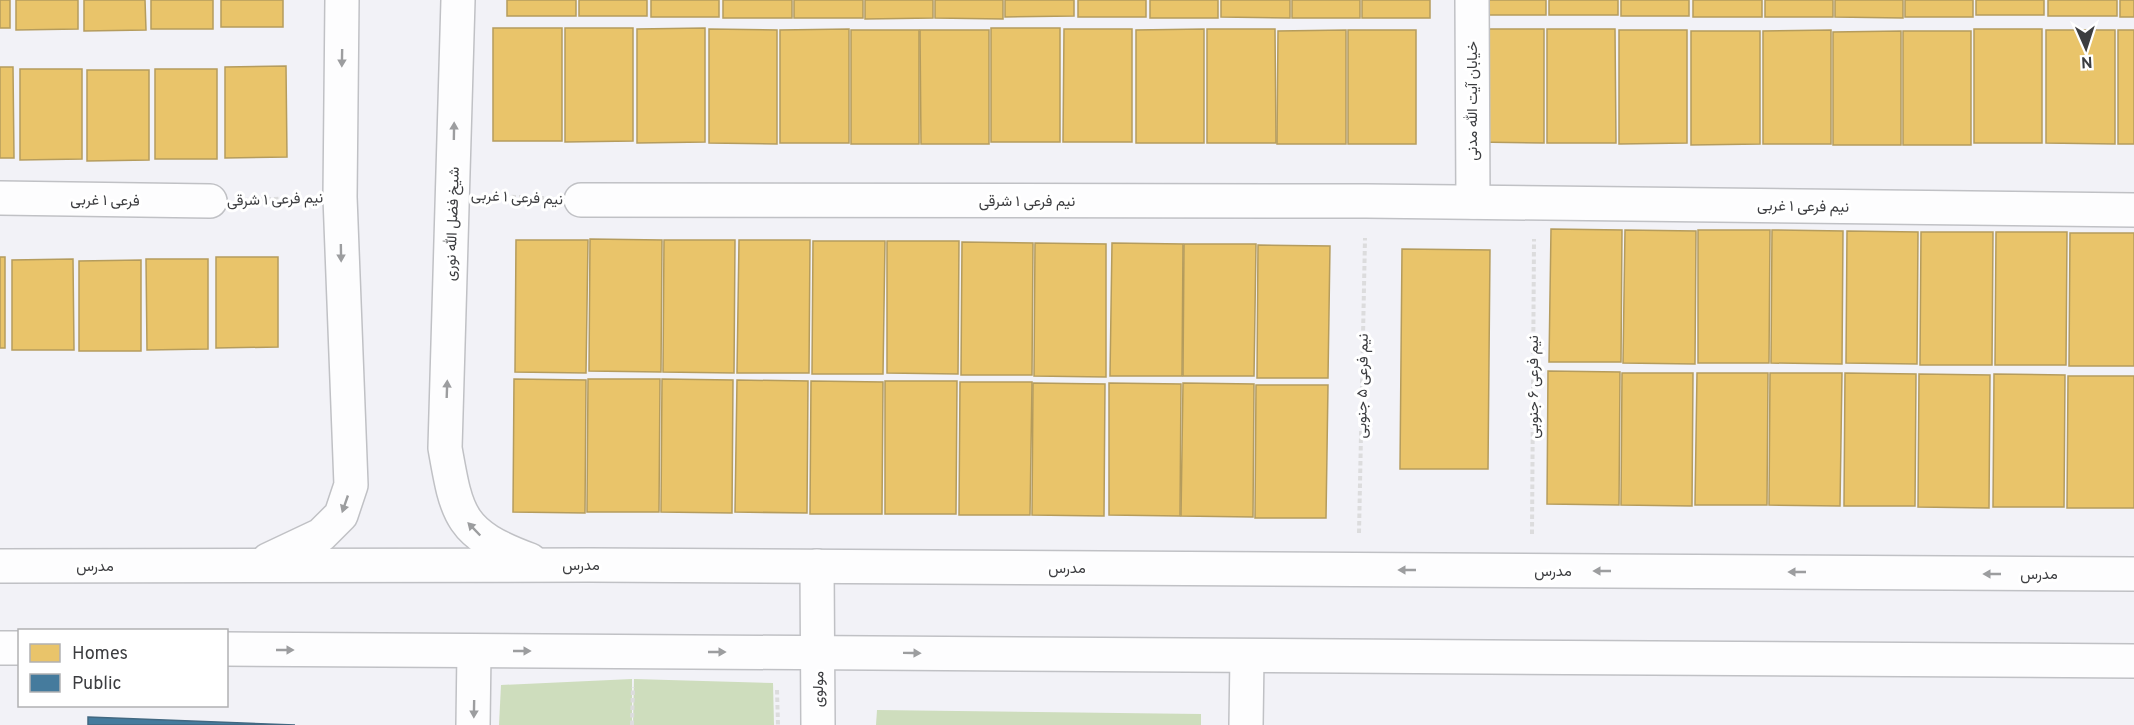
<svg xmlns="http://www.w3.org/2000/svg" width="2134" height="725" font-family="Overpass,Vazirmatn,sans-serif">
<style>
.green{fill:#ceddbd}
.homes{fill:#e9c46a;stroke:#b59c5d;stroke-width:1.5}
.public{fill:#457b9d;stroke:#426881;stroke-width:1.5}
.lines{fill:none;stroke-linecap:round;stroke-linejoin:round}
.street-casing{stroke:#c0c1c5;stroke-width:36}
.secondary-casing{stroke:#c0c1c5;stroke-width:36}
.path{stroke:#dcdcdd;stroke-width:4;stroke-dasharray:4.5 3;stroke-linecap:butt}
.street{stroke:#fdfdfe;stroke-width:33}
.secondary{stroke:#fdfdfe;stroke-width:33}
.oneway{fill:#9c9d9f}
.labels{text-anchor:middle;stroke-width:6;stroke-linejoin:round;paint-order:stroke}
.street-label{font-size:15px;fill:#3c3d40;stroke:#fff}
</style>
<rect width="100%" height="100%" fill="#f2f2f7"/>
<g class="green">
<path d="M 632,679 L 632,725 L 499,725 L 501,685 Z"/>
<path d="M 634,679 L 773,683 L 774,725 L 633,725 Z"/>
<path d="M 877,710 L 1201,714 L 1201,725 L 876,725 Z"/>
</g>
<g class="homes">
<rect x="0" y="0" width="10" height="28"/>
<path d="M 16,0 L 78,0 L 78,29 L 16,30 Z"/>
<path d="M 84,0 L 145,0 L 146,30 L 84,31 Z"/>
<rect x="151" y="0" width="62" height="29"/>
<rect x="221" y="0" width="62" height="27"/>
<rect x="507" y="0" width="69" height="16"/>
<rect x="579" y="0" width="68" height="16"/>
<rect x="651" y="0" width="68" height="17"/>
<rect x="723" y="0" width="69" height="18"/>
<rect x="794" y="0" width="69" height="18"/>
<path d="M 865,0 L 933,0 L 933,18 L 865,19 Z"/>
<path d="M 935,0 L 1003,0 L 1003,19 L 935,18 Z"/>
<path d="M 1005,0 L 1074,0 L 1074,16 L 1005,17 Z"/>
<rect x="1078" y="0" width="68" height="17"/>
<rect x="1150" y="0" width="68" height="18"/>
<path d="M 1221,0 L 1290,0 L 1290,18 L 1221,17 Z"/>
<rect x="1292" y="0" width="68" height="18"/>
<rect x="1362" y="0" width="68" height="18"/>
<rect x="1478" y="0" width="68" height="15"/>
<rect x="1549" y="0" width="69" height="15"/>
<rect x="1621" y="0" width="68" height="16"/>
<rect x="1693" y="0" width="69" height="17"/>
<rect x="1765" y="0" width="68" height="17"/>
<path d="M 1835,0 L 1903,0 L 1903,18 L 1835,17 Z"/>
<rect x="1905" y="0" width="68" height="17"/>
<rect x="1976" y="0" width="68" height="15"/>
<rect x="2048" y="0" width="69" height="16"/>
<rect x="2120" y="0" width="14" height="17"/>
<rect x="493" y="28" width="69" height="113"/>
<path d="M 565,28 L 633,28 L 633,141 L 565,142 Z"/>
<path d="M 705,28 L 705,142 L 637,143 L 637,29 Z"/>
<rect x="991" y="28" width="69" height="114"/>
<path d="M 709,29 L 777,30 L 777,144 L 709,143 Z"/>
<path d="M 849,29 L 849,143 L 780,143 L 780,30 Z"/>
<path d="M 1064,29 L 1132,29 L 1132,142 L 1063,142 Z"/>
<path d="M 1204,29 L 1204,143 L 1136,143 L 1136,30 Z"/>
<path d="M 1207,29 L 1275,29 L 1276,143 L 1207,143 Z"/>
<path d="M 1476,29 L 1544,29 L 1544,143 L 1476,142 Z"/>
<path d="M 1547,29 L 1615,29 L 1616,143 L 1547,143 Z"/>
<rect x="1974" y="29" width="68" height="114"/>
<rect x="851" y="30" width="68" height="114"/>
<path d="M 920,30 L 989,30 L 989,144 L 921,144 Z"/>
<path d="M 1346,30 L 1346,144 L 1277,144 L 1278,31 Z"/>
<rect x="1348" y="30" width="68" height="114"/>
<path d="M 1619,30 L 1687,30 L 1687,143 L 1619,144 Z"/>
<path d="M 1831,30 L 1831,144 L 1763,144 L 1763,31 Z"/>
<path d="M 2046,30 L 2115,30 L 2115,144 L 2046,143 Z"/>
<rect x="2118" y="30" width="16" height="114"/>
<path d="M 1691,31 L 1760,31 L 1760,144 L 1691,145 Z"/>
<path d="M 1901,31 L 1901,145 L 1833,145 L 1833,32 Z"/>
<rect x="1903" y="31" width="68" height="114"/>
<path d="M 286,66 L 287,157 L 225,158 L 225,67 Z"/>
<path d="M 0,67 L 13,67 L 14,158 L 0,158 Z"/>
<path d="M 20,69 L 82,69 L 82,159 L 20,160 Z"/>
<rect x="155" y="69" width="62" height="90"/>
<path d="M 87,70 L 149,70 L 149,160 L 87,161 Z"/>
<path d="M 1551,229 L 1622,230 L 1621,362 L 1549,362 Z"/>
<path d="M 1625,230 L 1696,231 L 1695,364 L 1623,363 Z"/>
<path d="M 1698,230 L 1770,230 L 1769,363 L 1698,363 Z"/>
<path d="M 1772,230 L 1843,231 L 1842,364 L 1771,363 Z"/>
<path d="M 1847,231 L 1918,232 L 1917,364 L 1846,363 Z"/>
<path d="M 1921,232 L 1993,232 L 1992,365 L 1920,365 Z"/>
<path d="M 1996,232 L 2067,232 L 2066,365 L 1995,365 Z"/>
<path d="M 2070,233 L 2134,233 L 2134,366 L 2069,366 Z"/>
<path d="M 590,239 L 662,240 L 661,372 L 589,371 Z"/>
<path d="M 516,240 L 588,240 L 586,373 L 515,372 Z"/>
<path d="M 664,240 L 735,240 L 734,373 L 663,372 Z"/>
<path d="M 739,240 L 810,240 L 809,373 L 737,373 Z"/>
<path d="M 813,241 L 885,241 L 883,374 L 812,374 Z"/>
<path d="M 887,241 L 959,241 L 958,374 L 887,373 Z"/>
<path d="M 962,242 L 1033,243 L 1032,375 L 961,375 Z"/>
<path d="M 1035,243 L 1106,244 L 1106,377 L 1034,376 Z"/>
<path d="M 1112,243 L 1183,244 L 1182,376 L 1110,376 Z"/>
<path d="M 1184,244 L 1256,244 L 1254,376 L 1183,376 Z"/>
<path d="M 1258,245 L 1330,246 L 1328,378 L 1257,378 Z"/>
<path d="M 1402,249 L 1490,250 L 1488,469 L 1400,469 Z"/>
<rect x="0" y="257" width="5" height="91"/>
<path d="M 216,257 L 278,257 L 278,347 L 216,348 Z"/>
<path d="M 73,259 L 74,350 L 12,350 L 12,260 Z"/>
<path d="M 146,259 L 208,259 L 208,349 L 147,350 Z"/>
<path d="M 141,260 L 141,351 L 79,351 L 79,261 Z"/>
<path d="M 1548,371 L 1620,372 L 1619,505 L 1547,504 Z"/>
<path d="M 1622,373 L 1693,373 L 1692,506 L 1621,505 Z"/>
<path d="M 1697,373 L 1768,373 L 1767,505 L 1695,505 Z"/>
<path d="M 1770,373 L 1842,373 L 1840,506 L 1769,505 Z"/>
<path d="M 1845,373 L 1916,374 L 1915,506 L 1844,506 Z"/>
<path d="M 1919,374 L 1990,375 L 1989,508 L 1918,507 Z"/>
<path d="M 1994,374 L 2065,375 L 2064,507 L 1993,507 Z"/>
<path d="M 2068,376 L 2134,376 L 2134,508 L 2067,508 Z"/>
<path d="M 514,379 L 586,380 L 585,513 L 513,512 Z"/>
<path d="M 588,379 L 660,379 L 659,512 L 587,512 Z"/>
<path d="M 662,379 L 733,380 L 732,513 L 661,512 Z"/>
<path d="M 737,380 L 808,381 L 807,513 L 735,512 Z"/>
<path d="M 811,381 L 883,382 L 882,514 L 810,514 Z"/>
<path d="M 885,381 L 957,381 L 956,514 L 885,514 Z"/>
<path d="M 960,382 L 1032,382 L 1030,515 L 959,515 Z"/>
<path d="M 1033,383 L 1105,384 L 1104,516 L 1032,515 Z"/>
<path d="M 1109,383 L 1181,384 L 1180,516 L 1109,515 Z"/>
<path d="M 1183,383 L 1254,384 L 1253,517 L 1181,516 Z"/>
<path d="M 1256,385 L 1328,385 L 1326,518 L 1255,518 Z"/>
</g>
<path class="public" d="M 88,717 L 295,725 L 88,725 Z"/>
<g class="lines">
<defs>
<g id="street">
<path d="M 1472,0 L 1473,202"/>
<path d="M 0,198 L 210,201"/>
<path d="M 581,200 L 1366,201 L 2134,210"/>
<path d="M 1246,725 L 1247,657"/>
</g>
<g id="secondary">
<path d="M 458,0 L 445,448 C 457,517 460,534 530,560"/>
<path d="M 268,560 L 321,535 L 341,515 L 351,485 L 340,197 L 342,0"/>
<path d="M 0,566 L 589,565 L 2134,574"/>
<path d="M 817,566 L 818,725"/>
<path d="M 0,648 L 20,648"/>
<path d="M 226,649 L 2134,661"/>
<path d="M 473,725 L 474,651"/>
</g>
</defs>
<use href="#street" class="street-casing"/>
<use href="#secondary" class="secondary-casing"/>
<g class="path">
<path d="M 489,196 L 544,198"/>
<path d="M 244,200 L 303,198"/>
<path d="M 1359,533 L 1365,238"/>
<path d="M 1532,534 L 1534,239"/>
<path d="M 777,690 L 778,725"/>
<path d="M 632,725 L 633,687"/>
</g>
<use href="#street" class="street"/>
<use href="#secondary" class="secondary"/>
</g>
<defs><path id="oneway-solid" d="M-6-.8H1V-3.2L6.5 0L1 3.2V.8H-6Z" transform="scale(1.5)"/></defs>
<g class="oneway">
<use href="#oneway-solid" transform="translate(342 58) rotate(91)"/>
<use href="#oneway-solid" transform="translate(454 131) rotate(-89)"/>
<use href="#oneway-solid" transform="translate(341 253) rotate(89)"/>
<use href="#oneway-solid" transform="translate(447 389) rotate(-88)"/>
<use href="#oneway-solid" transform="translate(345 504) rotate(109)"/>
<use href="#oneway-solid" transform="translate(474 529) rotate(-134)"/>
<use href="#oneway-solid" transform="translate(1407 570) rotate(-180)"/>
<use href="#oneway-solid" transform="translate(1602 571) rotate(-180)"/>
<use href="#oneway-solid" transform="translate(1797 572) rotate(-180)"/>
<use href="#oneway-solid" transform="translate(1992 574) rotate(-180)"/>
<use href="#oneway-solid" transform="translate(285 650)"/>
<use href="#oneway-solid" transform="translate(522 651)"/>
<use href="#oneway-solid" transform="translate(717 652)"/>
<use href="#oneway-solid" transform="translate(912 653) rotate(1)"/>
<use href="#oneway-solid" transform="translate(474 709) rotate(91)"/>
</g>
<g class="labels">
<g class="street-label">
<text transform="translate(1472 101) rotate(-90)" y="5">خیابان آیت الله مدنی</text>
<text transform="translate(517 197) rotate(3)" y="5">نیم فرعی ۱ غربی</text>
<text transform="translate(275 199) rotate(-2)" y="5">نیم فرعی ۱ شرقی</text>
<text transform="translate(105 200) rotate(1)" y="5">فرعی ۱ غربی</text>
<text x="1027" y="206">نیم فرعی ۱ شرقی</text>
<text transform="translate(1803 206) rotate(1)" y="5">نیم فرعی ۱ غربی</text>
<text transform="translate(452 224) rotate(-88)" y="5">شیخ فضل الله نوری</text>
<text transform="translate(1362 386) rotate(-89)" y="5">نیم فرعی ۵ جنوبی</text>
<text transform="translate(1533 387) rotate(-90)" y="5">نیم فرعی ۶ جنوبی</text>
<text x="581" y="570">مدرس</text>
<text x="95" y="571">مدرس</text>
<text x="1067" y="573">مدرس</text>
<text x="1553" y="576">مدرس</text>
<text x="2039" y="579">مدرس</text>
<text transform="translate(818 689) rotate(-89)" y="5">مولوی</text>
</g>
</g>
<rect x="18" y="629" width="210" height="78" fill="#ffffff" stroke="#b1b1b3" stroke-width="1.5"/>
<rect x="30" y="644" width="30" height="18" fill="#e9c46a" stroke="#b1b1b3" stroke-width="1.5"/>
<text x="72" y="659" font-size="18" fill="#3c3d40">Homes</text>
<rect x="30" y="674" width="30" height="18" fill="#457b9d" stroke="#b1b1b3" stroke-width="1.5"/>
<text x="72" y="689" font-size="18" fill="#3c3d40">Public</text>
<g transform="translate(2086 48) rotate(177)" stroke="#ffffff" stroke-width="4.5" paint-order="stroke">
<path d="M0-4.5L10 22L0 15L-10 22Z" fill="#3c3d40"/>
<text y="-9" font-size="16" font-weight="bold" text-anchor="middle" fill="#3c3d40">N</text>
</g>
</svg>
